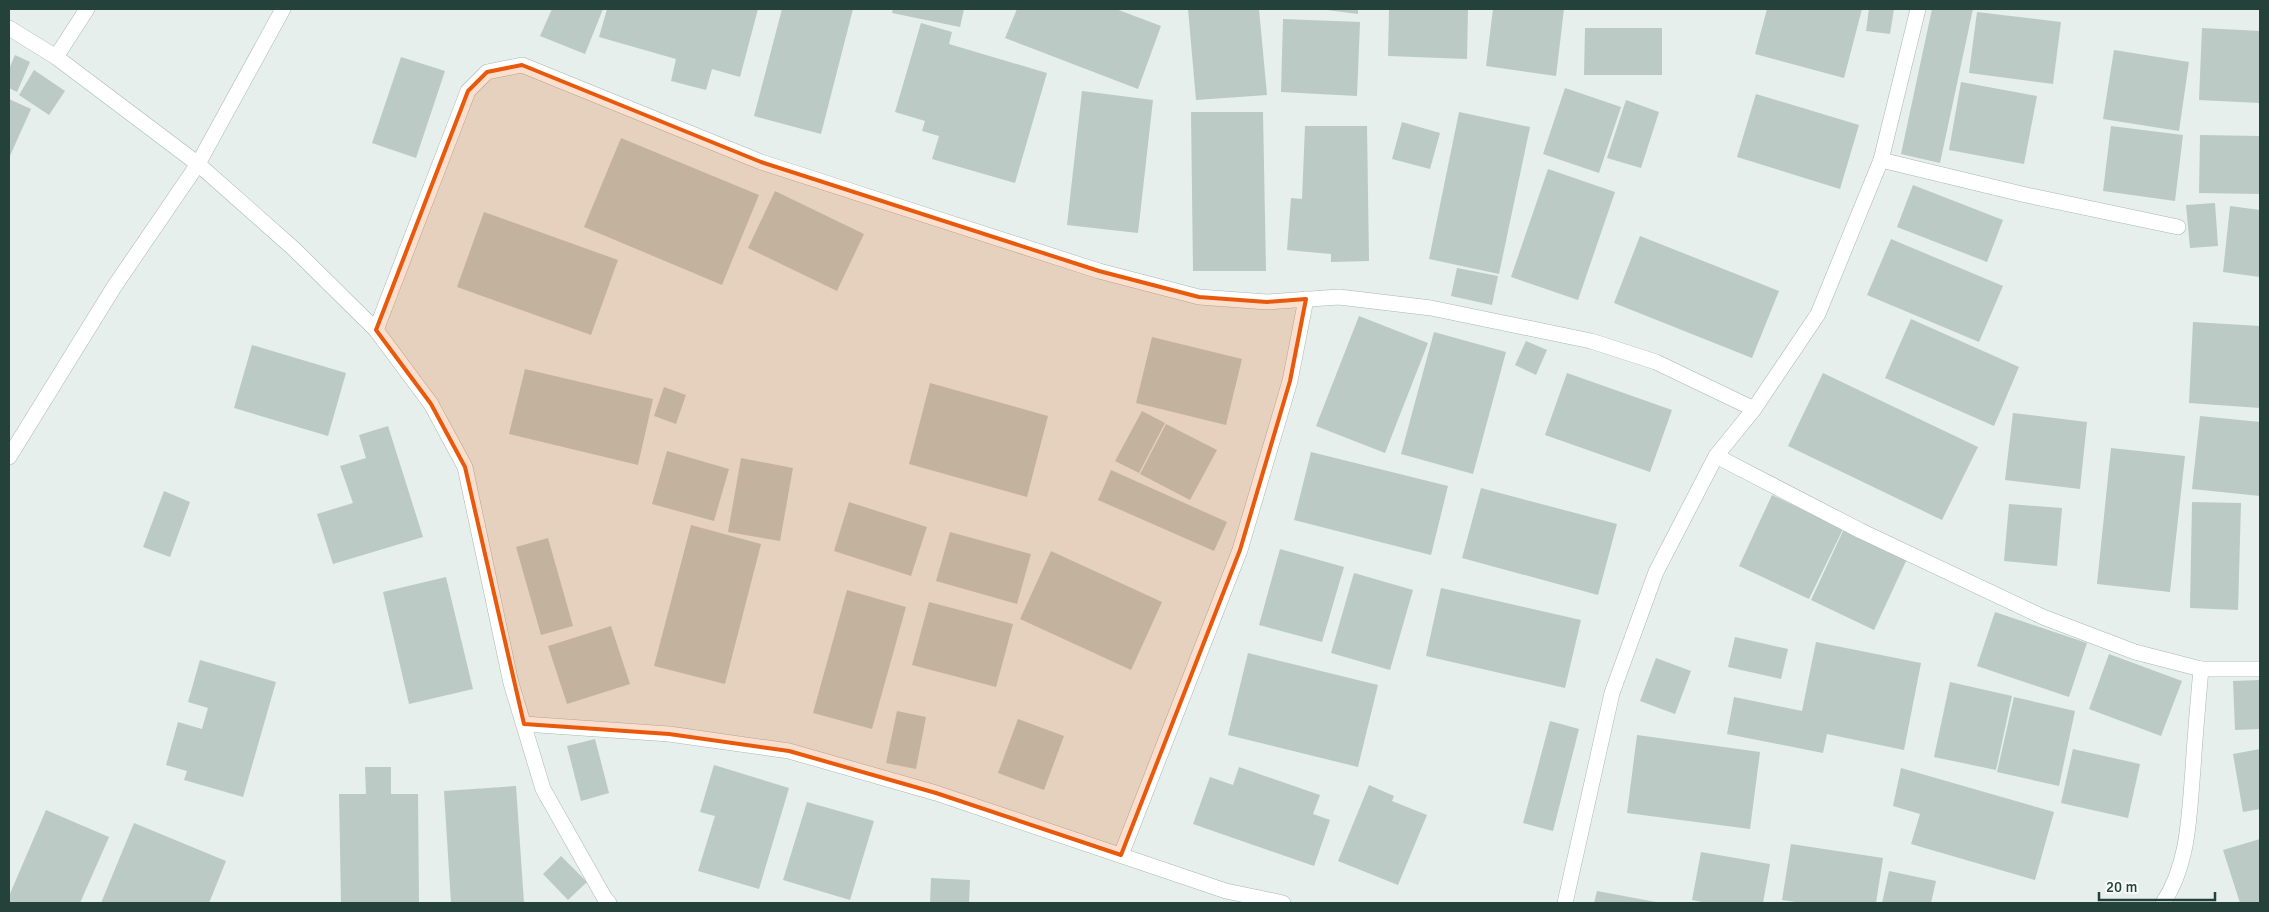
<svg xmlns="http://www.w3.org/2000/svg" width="2269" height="912" font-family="Signika,sans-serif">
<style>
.building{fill:#bbcac4}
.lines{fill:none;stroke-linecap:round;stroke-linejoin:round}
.minor-casing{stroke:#a8b8b2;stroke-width:16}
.minor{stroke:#fff;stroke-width:15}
.marked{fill:#e8590c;fill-opacity:0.2;stroke:#e8590c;stroke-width:4;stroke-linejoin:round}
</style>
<rect width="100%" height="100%" fill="#e6efeb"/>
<g class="building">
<path d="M 552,9 L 603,9 L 585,54 L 540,36 Z"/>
<path d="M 607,9 L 758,9 L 740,77 L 712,69 L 706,90 L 671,81 L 676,59 L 599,37 Z"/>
<path d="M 782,9 L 853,9 L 821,134 L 754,116 Z"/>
<path d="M 893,9 L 964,9 L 960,27 L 892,13 Z"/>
<path d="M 1017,9 L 1116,9 L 1161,26 L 1138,89 L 1005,38 Z"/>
<path d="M 1188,9 L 1259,9 L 1267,95 L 1196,100 Z"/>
<path d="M 1319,9 L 1358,9 L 1358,14 Z"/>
<path d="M 1389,9 L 1468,9 L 1467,59 L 1388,56 Z"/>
<path d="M 1493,9 L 1564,9 L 1556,76 L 1486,66 Z"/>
<path d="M 1767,9 L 1862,9 L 1844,78 L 1755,54 Z"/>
<path d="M 1869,9 L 1894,9 L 1890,34 L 1866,31 Z"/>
<path d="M 1932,9 L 1973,9 L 1940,163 L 1901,154 Z"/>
<path d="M 1977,12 L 2061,22 L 2053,84 L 1969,73 Z"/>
<path d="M 1283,19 L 1360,22 L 1357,96 L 1281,92 Z"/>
<path d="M 921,23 L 952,32 L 949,44 L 1047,73 L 1015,183 L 932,159 L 939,136 L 922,131 L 925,121 L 895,112 Z"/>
<path d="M 1585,28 L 1662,28 L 1662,75 L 1584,75 Z"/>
<path d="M 2202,28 L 2260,31 L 2260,103 L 2199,100 Z"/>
<path d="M 2114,50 L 2189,62 L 2179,131 L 2103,119 Z"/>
<path d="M 15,55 L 30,62 L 17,92 L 9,88 L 9,69 Z"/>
<path d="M 401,57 L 445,71 L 416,158 L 372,143 Z"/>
<path d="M 34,70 L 65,91 L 49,115 L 19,95 Z"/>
<path d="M 1961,82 L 2037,96 L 2024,164 L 1949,150 Z"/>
<path d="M 1565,88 L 1621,107 L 1599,173 L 1543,154 Z"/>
<path d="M 1082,91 L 1153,100 L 1138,233 L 1067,225 Z"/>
<path d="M 1756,94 L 1859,125 L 1840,189 L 1737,157 Z"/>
<path d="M 9,99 L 31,109 L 9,158 Z"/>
<path d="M 1626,100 L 1659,112 L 1641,168 L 1607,158 Z"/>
<path d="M 1191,112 L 1263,112 L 1266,271 L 1193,271 Z"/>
<path d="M 1459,112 L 1530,127 L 1499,274 L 1429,259 Z"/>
<path d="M 1402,122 L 1440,133 L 1430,169 L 1392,159 Z"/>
<path d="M 1305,126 L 1367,126 L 1369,261 L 1331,262 L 1331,254 L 1287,250 L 1291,198 L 1302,199 Z"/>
<path d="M 2111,126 L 2183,135 L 2175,201 L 2103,191 Z"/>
<path d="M 2200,135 L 2260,136 L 2260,194 L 2199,193 Z"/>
<path d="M 621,138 L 759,195 L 722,285 L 584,227 Z"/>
<path d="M 1548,169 L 1615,192 L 1578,300 L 1511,277 Z"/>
<path d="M 1913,185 L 2003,220 L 1987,262 L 1897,227 Z"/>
<path d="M 775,191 L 864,234 L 837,291 L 748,248 Z"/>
<path d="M 2215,203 L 2218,246 L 2190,248 L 2186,205 Z"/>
<path d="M 2230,206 L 2260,210 L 2260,277 L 2223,272 Z"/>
<path d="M 484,212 L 618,260 L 591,335 L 457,287 Z"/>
<path d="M 1640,236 L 1779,291 L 1752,358 L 1614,303 Z"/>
<path d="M 1891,239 L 2003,286 L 1979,342 L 1867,295 Z"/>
<path d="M 1457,268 L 1498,276 L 1492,305 L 1451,296 Z"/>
<path d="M 1359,316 L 1428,343 L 1385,453 L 1316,426 Z"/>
<path d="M 1911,319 L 2019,367 L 1994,426 L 1885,378 Z"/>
<path d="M 2193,322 L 2260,326 L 2260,408 L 2189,403 Z"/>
<path d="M 1434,332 L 1506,352 L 1473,474 L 1401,454 Z"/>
<path d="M 1152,337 L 1242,359 L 1226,425 L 1136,403 Z"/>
<path d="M 1526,341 L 1547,350 L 1536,375 L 1515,365 Z"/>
<path d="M 252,345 L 346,373 L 328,436 L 234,408 Z"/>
<path d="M 525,369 L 653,399 L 638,465 L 509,434 Z"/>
<path d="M 1567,373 L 1672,410 L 1650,472 L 1545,435 Z"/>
<path d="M 1823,373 L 1978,447 L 1942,520 L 1788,446 Z"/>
<path d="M 930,383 L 1048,416 L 1027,497 L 909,464 Z"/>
<path d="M 664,387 L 686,395 L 676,424 L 654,416 Z"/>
<path d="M 1142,411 L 1165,423 L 1139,473 L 1115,461 Z"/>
<path d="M 2013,413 L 2087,422 L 2080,489 L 2005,480 Z"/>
<path d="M 2200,416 L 2260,422 L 2260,496 L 2192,489 Z"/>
<path d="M 1166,424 L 1217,450 L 1190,500 L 1140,474 Z"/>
<path d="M 388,426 L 423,537 L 333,564 L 317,514 L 353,503 L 340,466 L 366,458 L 359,435 Z"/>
<path d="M 2111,448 L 2185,456 L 2170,592 L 2097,584 Z"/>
<path d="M 667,451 L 729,469 L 714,521 L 652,504 Z"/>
<path d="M 1311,452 L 1448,486 L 1431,555 L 1294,520 Z"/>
<path d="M 741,458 L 793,468 L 780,541 L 728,532 Z"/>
<path d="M 1111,470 L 1227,522 L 1214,551 L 1098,500 Z"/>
<path d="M 1481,488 L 1617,524 L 1598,595 L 1462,558 Z"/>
<path d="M 164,491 L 190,502 L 170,557 L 143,547 Z"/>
<path d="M 1772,495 L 1843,529 L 1809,599 L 1739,566 Z"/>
<path d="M 849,502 L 927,527 L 911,576 L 834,551 Z"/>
<path d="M 2192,502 L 2241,503 L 2238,610 L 2190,608 Z"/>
<path d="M 2009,504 L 2062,508 L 2057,566 L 2004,561 Z"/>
<path d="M 691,525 L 761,544 L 725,684 L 654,666 Z"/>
<path d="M 1844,529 L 1907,559 L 1874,630 L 1811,600 Z"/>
<path d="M 950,532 L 1031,554 L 1017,604 L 936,581 Z"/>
<path d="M 548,538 L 573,626 L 541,635 L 516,547 Z"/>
<path d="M 1280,549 L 1344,567 L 1322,642 L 1259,625 Z"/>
<path d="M 1051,551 L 1162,602 L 1131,670 L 1020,619 Z"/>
<path d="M 1354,573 L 1413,590 L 1390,670 L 1331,653 Z"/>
<path d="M 446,577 L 473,689 L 409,704 L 383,592 Z"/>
<path d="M 1441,588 L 1581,620 L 1565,688 L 1426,656 Z"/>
<path d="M 847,590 L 906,607 L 872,729 L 813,713 Z"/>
<path d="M 929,602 L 1013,624 L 996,687 L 912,665 Z"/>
<path d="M 1995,612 L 2087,643 L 2069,697 L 1977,666 Z"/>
<path d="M 611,626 L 630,684 L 567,704 L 548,646 Z"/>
<path d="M 1735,637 L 1788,649 L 1781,679 L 1728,667 Z"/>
<path d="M 1816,642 L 1921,663 L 1904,750 L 1827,734 L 1823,753 L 1727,734 L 1734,697 L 1802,711 Z"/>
<path d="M 1248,653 L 1378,685 L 1358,767 L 1228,735 Z"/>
<path d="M 2109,654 L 2182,681 L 2161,736 L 2089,709 Z"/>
<path d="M 1656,658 L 1691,671 L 1675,714 L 1640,701 Z"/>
<path d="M 200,660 L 276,682 L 243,797 L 184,780 L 187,771 L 166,765 L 178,722 L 202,729 L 208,708 L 188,702 Z"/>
<path d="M 2260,680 L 2260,729 L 2235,730 L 2233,681 Z"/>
<path d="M 1950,682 L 2012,696 L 1996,770 L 1934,757 Z"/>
<path d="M 2014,697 L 2075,711 L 2059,786 L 1997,772 Z"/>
<path d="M 897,711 L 926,717 L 916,769 L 886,763 Z"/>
<path d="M 1018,719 L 1064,736 L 1044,790 L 998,773 Z"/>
<path d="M 1550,721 L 1579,729 L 1553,831 L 1523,823 Z"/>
<path d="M 1637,735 L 1760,752 L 1750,829 L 1627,813 Z"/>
<path d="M 595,739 L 609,793 L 581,801 L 567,746 Z"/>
<path d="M 2073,749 L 2140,764 L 2128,818 L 2061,803 Z"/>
<path d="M 2260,749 L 2260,809 L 2243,812 L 2233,754 Z"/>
<path d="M 714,765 L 789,788 L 759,889 L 698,871 L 715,816 L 700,812 Z"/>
<path d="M 365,767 L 391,767 L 391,794 L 418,794 L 419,902 L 341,903 L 339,794 L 366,794 Z"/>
<path d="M 1239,767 L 1320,795 L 1313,814 L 1330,820 L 1314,866 L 1193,824 L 1210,777 L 1233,785 Z"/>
<path d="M 1901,768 L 2054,812 L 2035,880 L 1911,844 L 1920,814 L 1893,806 Z"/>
<path d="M 1369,785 L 1394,796 L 1392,801 L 1427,815 L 1398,885 L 1338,861 Z"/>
<path d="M 516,786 L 524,903 L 451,903 L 444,791 Z"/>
<path d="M 807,802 L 874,821 L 850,900 L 783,880 Z"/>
<path d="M 46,810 L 109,837 L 80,903 L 9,903 L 9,896 Z"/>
<path d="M 134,823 L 226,861 L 209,903 L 101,903 Z"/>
<path d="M 2260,839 L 2260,903 L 2240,903 L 2223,850 Z"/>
<path d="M 1791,844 L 1883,858 L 1876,903 L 1802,903 L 1782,900 Z"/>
<path d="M 1701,852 L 1770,864 L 1763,903 L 1707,903 L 1692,900 Z"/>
<path d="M 561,856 L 587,882 L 568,900 L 543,874 Z"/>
<path d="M 1889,871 L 1936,881 L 1931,903 L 1882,903 Z"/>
<path d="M 931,878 L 970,880 L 969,903 L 930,903 Z"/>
<path d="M 1597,891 L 1656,902 L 1656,903 L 1594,903 Z"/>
</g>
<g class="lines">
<defs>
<g id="minor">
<path d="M 9,28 L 56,57 L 198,164 L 294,249 L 376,330 L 431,404 L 465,467 L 511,683 L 543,789 L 604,897 L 609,903"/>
<path d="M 56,57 L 87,9"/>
<path d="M 1881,160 L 2026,195 L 2178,227"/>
<path d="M 376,330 L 468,91 L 487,72 L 522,65 L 761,162 L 1099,271 L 1199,297 L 1267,302 L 1339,297 L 1431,308 L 1591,341 L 1656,362 L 1754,409"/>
<path d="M 1716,456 L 1861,531 L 2043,617 L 2135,652 L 2201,669 L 2260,669"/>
<path d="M 9,457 L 114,287 L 198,164 L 283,9"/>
<path d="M 524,724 L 669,734 L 789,751 L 936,793 L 1226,891 L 1283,903"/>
<path d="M 1121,855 L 1240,550 L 1290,381 L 1306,299"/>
<path d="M 1565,903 L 1612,693 L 1656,572 L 1716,456 L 1754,409 L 1818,314 L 1881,160 L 1918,9"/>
<path d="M 2163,903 C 2189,864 2189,815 2193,769 C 2195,736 2198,703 2201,669"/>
</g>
</defs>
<use href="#minor" class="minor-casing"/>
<use href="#minor" class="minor"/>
</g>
<path class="marked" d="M 522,65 L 761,162 L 1099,271 L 1199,297 L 1267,302 L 1306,299 L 1290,381 L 1240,550 L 1121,855 L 936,793 L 789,751 L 669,734 L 524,724 L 465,467 L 431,404 L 376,330 L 468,91 L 487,72 Z"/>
<rect width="2269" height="912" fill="none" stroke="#24423a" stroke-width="20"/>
<path d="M2099 892v8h116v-8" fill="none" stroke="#24423a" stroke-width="2.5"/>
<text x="2106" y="892" font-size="15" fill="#24423a" stroke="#f7fbf9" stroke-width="4" paint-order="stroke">20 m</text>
</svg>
